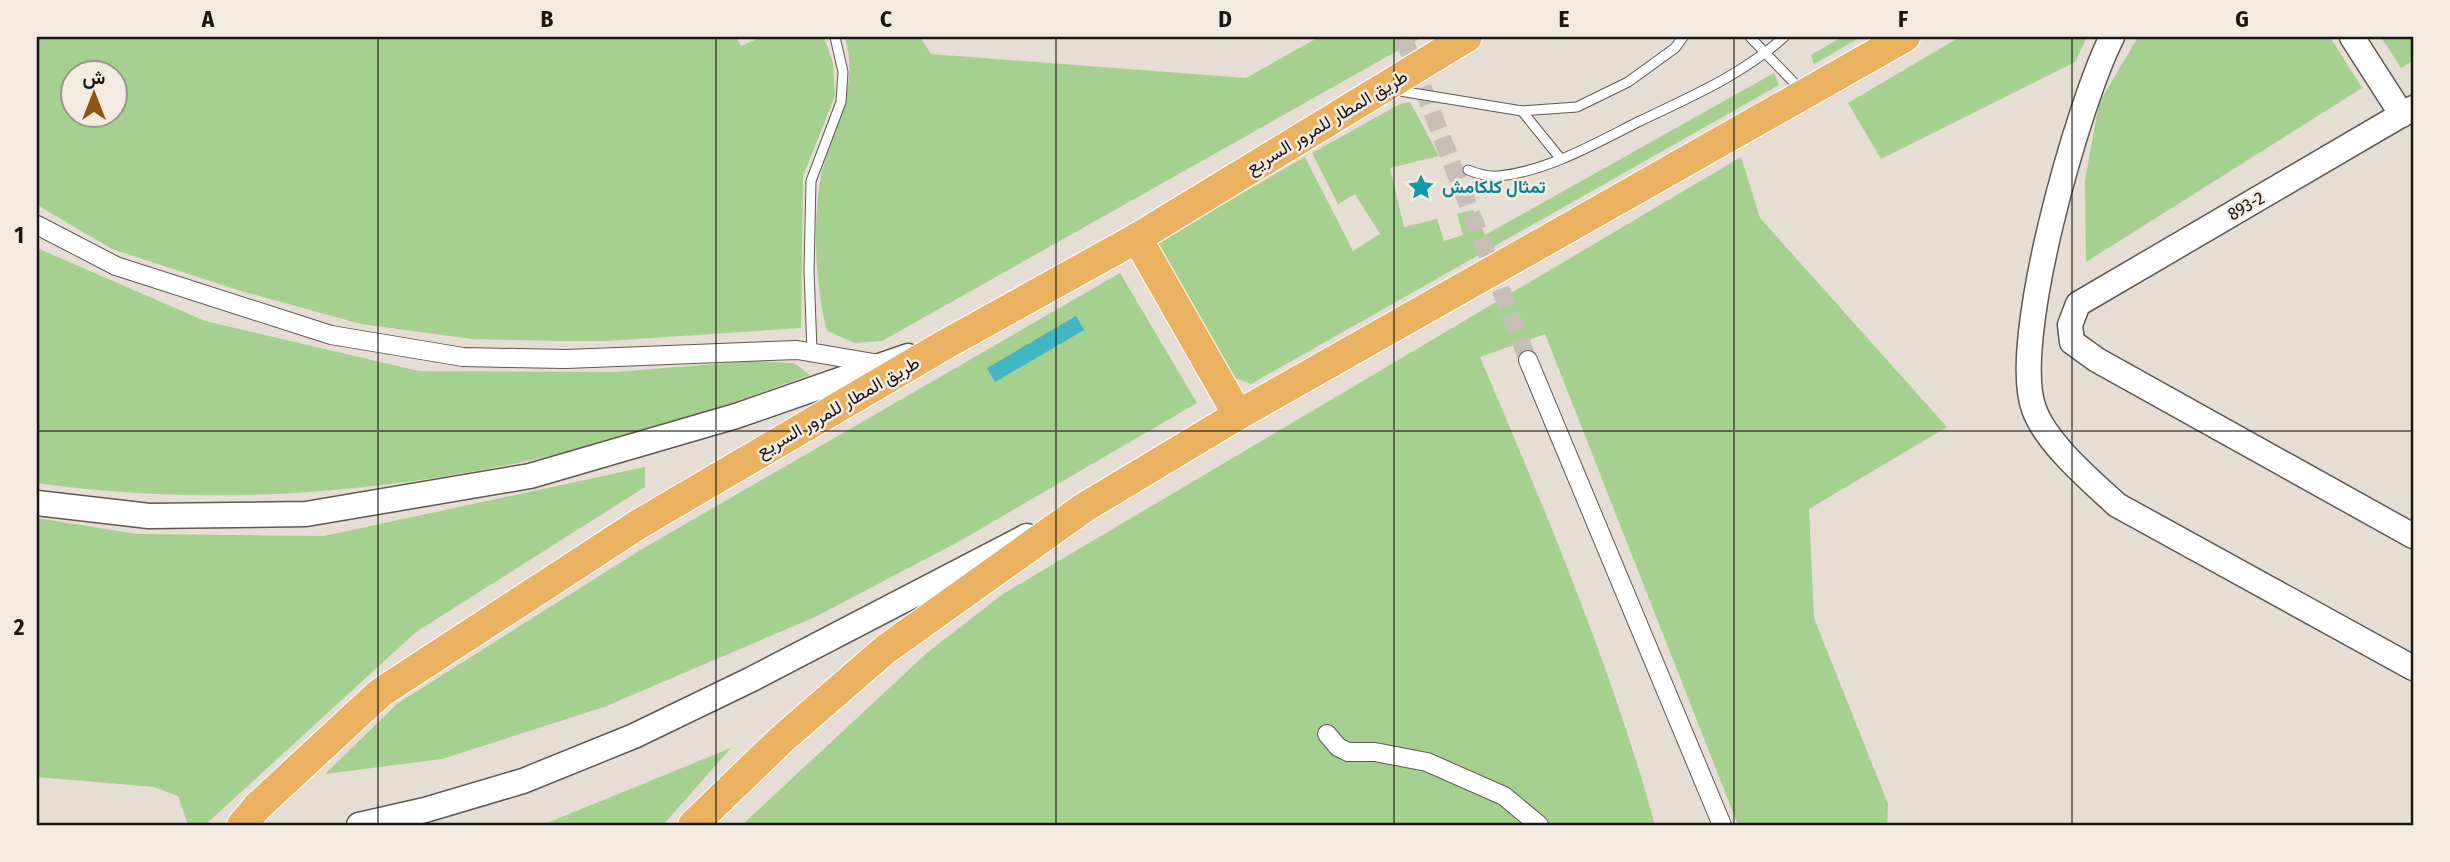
<svg xmlns="http://www.w3.org/2000/svg" width="2450" height="862" font-family="'Fira Sans Condensed',Vazirmatn,sans-serif">
<style>
.green{fill:#a6d08f;fill-rule:evenodd}
.water{fill:#40b7c2}
.lines{fill:none;stroke-linecap:round;stroke-linejoin:round}
.street-tunnel{stroke:#c7bfb7;stroke-width:18;stroke-dasharray:18 9;stroke-linecap:butt}
.lane-casing{stroke:#605851;stroke-width:11}
.street-casing{stroke:#605851;stroke-width:20}
.secondary-casing{stroke:#605851;stroke-width:27}
.highway-casing{stroke:#fff;stroke-width:32}
.lane{stroke:#fff;stroke-width:9}
.street{stroke:#fff;stroke-width:18}
.secondary{stroke:#fff;stroke-width:24}
.highway{stroke:#eab161;stroke-width:30}
.grid{fill:none;stroke:#191613;stroke-width:2;stroke-opacity:0.55}
.labels{text-anchor:middle;stroke-width:5;stroke-linejoin:round;paint-order:stroke}
.street-label{font-size:18px;fill:#191613;stroke:#f3eae1}
.culture-label{font-size:18px;font-weight:bold;fill:#0d838f;stroke:#f3eae1;text-anchor:start}
.neatline{fill:none;stroke:#191613;stroke-width:2.5}
.grid-label{font-size:23px;text-anchor:middle;font-weight:bold;fill:#191613}
</style>
<rect width="100%" height="100%" fill="#e6ddd4"/>
<g class="green">
<path d="M 37,37 L 736,37 L 741,46 L 761,37 L 824,37 L 833,63 L 835,96 L 803,176 L 801,328 L 606,341 L 555,341 L 472,339 L 361,324 L 241,291 L 112,249 L 37,205 ZM 74,74 L 116,74 L 116,116 L 74,116 Z"/>
<path d="M 845,37 L 920,37 L 931,54 L 1246,78 L 1319,37 L 1422,37 L 882,341 L 855,343 L 827,331 C 814,281 811,206 826,156 C 839,112 858,84 845,37 Z"/>
<path d="M 1842,37 L 1861,37 L 1814,64 L 1811,55 Z"/>
<path d="M 1960,37 L 2087,37 L 2075,62 L 1881,159 L 1848,103 Z"/>
<path d="M 2138,37 L 2330,37 L 2362,88 L 2086,262 L 2085,180 L 2099,103 Z"/>
<path d="M 2381,37 L 2413,37 L 2413,61 L 2401,68 Z"/>
<path d="M 1774,73 L 1779,85 L 1251,384 L 1233,377 L 1157,251 L 1160,240 L 1305,157 L 1353,251 L 1380,234 L 1355,194 L 1338,204 L 1312,153 L 1400,104 L 1410,102 L 1439,156 L 1390,168 L 1404,227 L 1437,219 L 1444,241 L 1463,235 L 1457,214 L 1473,210 L 1485,235 Z"/>
<path d="M 1741,157 L 1760,218 L 1947,427 L 1809,509 L 1814,618 L 1888,804 L 1887,825 L 1738,825 L 1545,334 L 1480,357 C 1545,510 1611,665 1655,825 L 742,825 L 928,652 L 1003,594 Z"/>
<path d="M 37,248 L 205,321 L 419,371 L 615,372 L 753,361 L 794,363 L 810,375 C 763,391 717,410 670,424 C 465,486 249,513 37,483 Z"/>
<path d="M 1120,273 L 1197,403 L 958,542 L 815,617 L 604,707 L 442,759 L 325,774 L 398,703 L 642,549 Z"/>
<path d="M 645,467 L 645,487 L 416,632 L 205,825 L 188,825 L 178,796 L 154,787 L 37,777 L 37,518 L 137,534 L 324,536 Z"/>
<path d="M 731,748 L 663,825 L 542,825 Z"/>
</g>
<path class="water" d="M 1076,316 L 1084,330 L 995,382 L 987,368 Z"/>
<g class="lines">
<path class="street-tunnel" d="M 1403,37 L 1528,360"/>
<defs>
<g id="lane">
<path d="M 1750,37 L 1802,91"/>
<path d="M 1394,90 L 1522,111 L 1577,107 L 1628,82 L 1675,48 L 1683,37"/>
<path d="M 1522,111 L 1560,158"/>
<path d="M 1468,170 C 1478,174 1488,177 1499,176 C 1548,171 1596,143 1640,121 C 1690,97 1742,75 1784,37"/>
<path d="M 812,351 L 809,270 L 811,181 L 841,102 L 843,72 L 835,37"/>
</g>
<g id="street">
<path d="M 37,225 L 116,266 L 331,335 L 463,357 L 566,359 L 797,350 L 880,364"/>
<path d="M 1528,360 L 1722,825"/>
<path d="M 1327,734 L 1338,747 L 1348,752 L 1375,752 L 1427,762 L 1504,796 L 1539,825"/>
</g>
<g id="secondary">
<path d="M 2112,37 C 2079,101 2009,344 2034,409 C 2046,443 2090,480 2117,505 L 2413,668"/>
<path d="M 2352,37 L 2402,115"/>
<path d="M 2413,108 L 2078,304 L 2070,325 L 2072,342 L 2097,360 L 2413,536"/>
<path d="M 37,503 L 149,516 L 306,514 L 530,476 L 736,416 L 908,356"/>
<path d="M 359,825 L 425,810 L 523,781 L 634,736 L 752,679 L 1027,536"/>
</g>
<g id="highway">
<path d="M 1137,238 L 1238,415"/>
<path d="M 242,825 L 257,807 L 380,693 L 639,524 L 946,344 L 1137,238 L 1467,37"/>
<path d="M 693,825 L 781,740 L 886,649 L 1085,507 L 1238,415 L 1905,37"/>
</g>
</defs>
<use href="#lane" class="lane-casing"/>
<use href="#street" class="street-casing"/>
<use href="#secondary" class="secondary-casing"/>
<use href="#highway" class="highway-casing"/>
<use href="#lane" class="lane"/>
<use href="#street" class="street"/>
<use href="#secondary" class="secondary"/>
<use href="#highway" class="highway"/>
</g>
<path class="grid" d="M 378,37 L 378,825M 716,37 L 716,825M 1056,37 L 1056,825M 1394,37 L 1394,825M 1734,37 L 1734,825M 2072,37 L 2072,825M 37,431 L 2413,431"/>
<defs>
<symbol id="sight-bare" viewBox="-9 -9 18 18"><path d="M0-6L1.8-2.2L6-1.7L2.9 1.2L3.7 5.4L0 3.3L-3.7 5.4L-2.9 1.2L-6-1.7L-1.8-2.2Z" fill="#0f9aa8" stroke="#f3eae1" stroke-width="2.5" paint-order="stroke"/></symbol>
</defs>
<g fill-rule="evenodd">
<use href="#sight-bare" x="1402" y="168" width="38" height="38"/>
</g>
<g class="labels">
<g class="street-label">
<text transform="translate(1327 122) rotate(-31)" y="6">طريق المطار للمرور السريع</text>
<text transform="translate(2246 206) rotate(-30)" y="6">893-2</text>
<text transform="translate(838 407) rotate(-30)" y="6">طريق المطار للمرور السريع</text>
</g>
<g class="culture-label">
<text x="1442" y="193">تمثال كلكامش</text>
</g>
</g>
<rect width="2450" height="862" fill="none" stroke="#f3eae1" stroke-width="77"/>
<g transform="translate(94 94)"><circle r="33" fill="#f3eae1" stroke="#9c958f" stroke-width="2"/>
<path d="M0-5L12 26L0 18L-12 26Z" fill="#905415"/>
<text y="-10" font-size="19" font-weight="bold" text-anchor="middle" fill="#191613">ش</text>
</g>
<rect x="38" y="38" width="2374" height="786" class="neatline"/>
<g class="grid-label">
<text x="208" y="27">A</text>
<text x="547" y="27">B</text>
<text x="886" y="27">C</text>
<text x="1225" y="27">D</text>
<text x="1564" y="27">E</text>
<text x="1903" y="27">F</text>
<text x="2242" y="27">G</text>
<text x="19" y="243">1</text>
<text x="19" y="635">2</text>
</g>
</svg>
